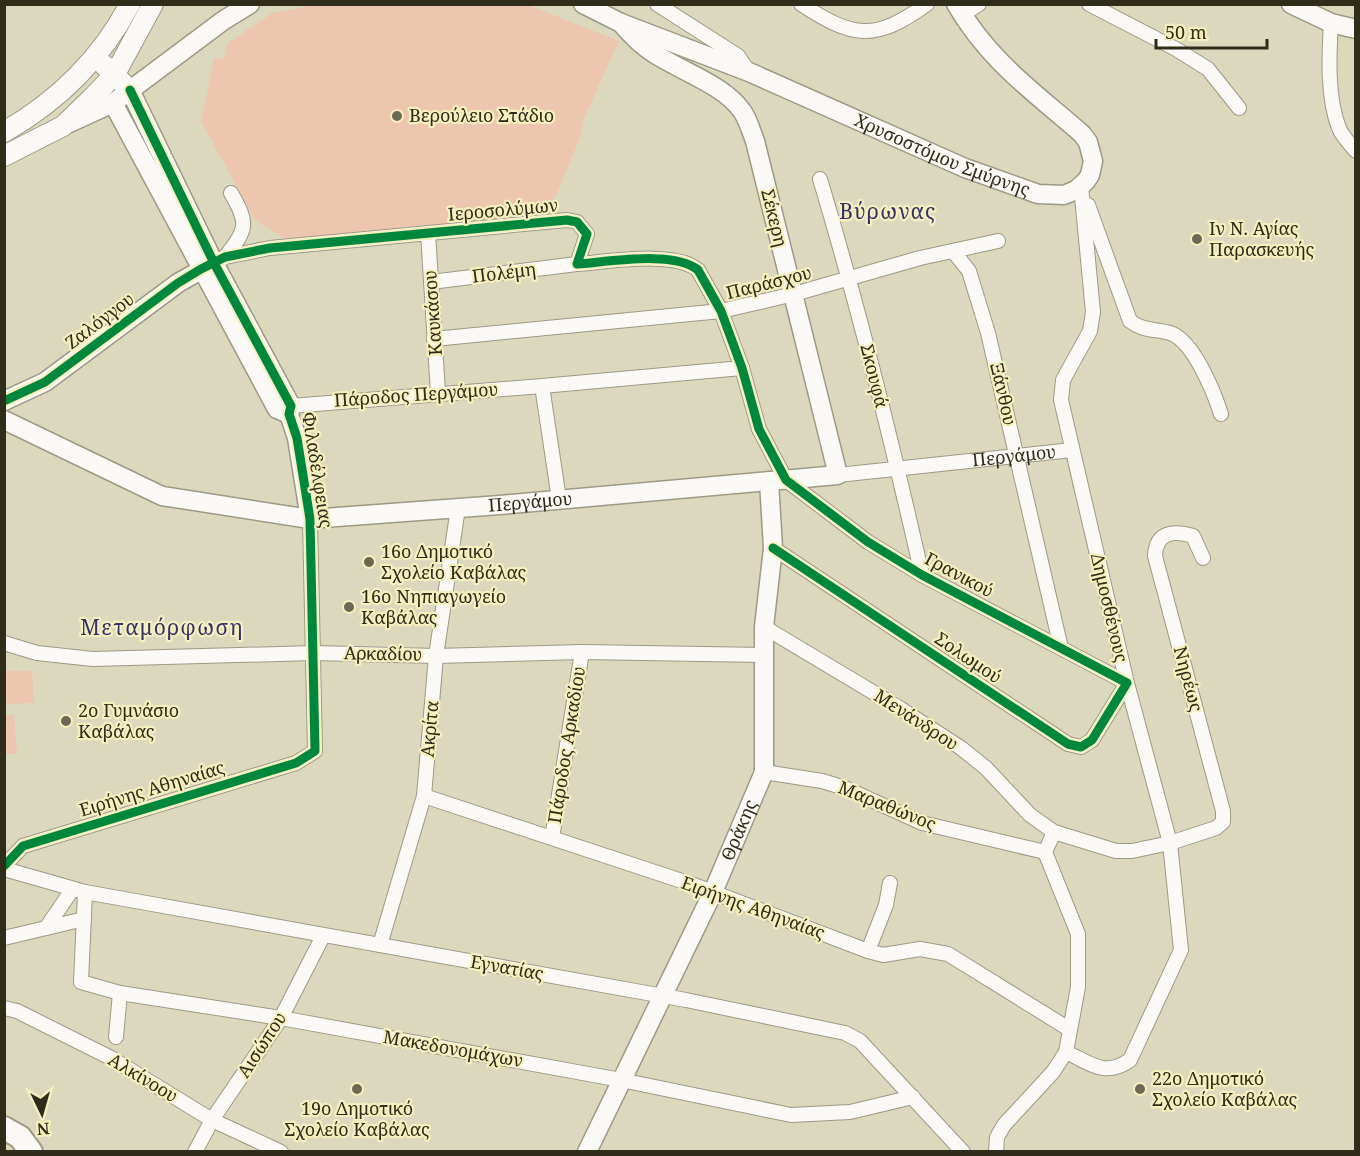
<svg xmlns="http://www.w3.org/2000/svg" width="1360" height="1156" font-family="'Noto Serif',serif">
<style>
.green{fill:#ecc6ae}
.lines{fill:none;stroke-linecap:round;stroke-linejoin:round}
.minor-casing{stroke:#9d9985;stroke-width:16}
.tertiary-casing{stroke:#9d9985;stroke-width:21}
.secondary-casing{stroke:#9d9985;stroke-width:22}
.primary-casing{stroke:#9d9985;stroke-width:26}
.minor{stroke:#faf9f5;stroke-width:14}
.tertiary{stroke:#faf9f5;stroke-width:18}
.secondary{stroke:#faf9f5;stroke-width:20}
.primary{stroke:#faf9f5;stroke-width:22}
.cycleway-casing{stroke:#f6efbe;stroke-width:13}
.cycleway{stroke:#00873e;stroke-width:9}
.poi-dot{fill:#6c6853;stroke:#f6efbe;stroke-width:2}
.labels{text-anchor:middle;stroke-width:4.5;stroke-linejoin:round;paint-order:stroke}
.poi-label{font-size:18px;fill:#2f2c19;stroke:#f6efbe;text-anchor:start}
.street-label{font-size:18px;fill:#2f2c19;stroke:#f6efbe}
.quarter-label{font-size:21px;letter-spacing:1.5px;fill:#32316c;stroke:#f6efbe}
</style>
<rect width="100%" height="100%" fill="#dcd8be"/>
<g class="green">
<path d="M 319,4 L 528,5 L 619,41 L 584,118 L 580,138 L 548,215 L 287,240 L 255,220 L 201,121 L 214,58 L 224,59 L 227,44 L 272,13 Z"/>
<path d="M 5,671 L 32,671 L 34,703 L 5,704 Z"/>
<path d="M 14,714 L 17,754 L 5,754 L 5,715 Z"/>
</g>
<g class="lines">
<defs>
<g id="minor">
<path d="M 657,4 L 738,56 L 749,72"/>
<path d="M 801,4 C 853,38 874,42 927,4"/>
<path d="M 1089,4 L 1176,49 L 1208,69 L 1239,108"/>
<path d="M 962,15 L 979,4"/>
<path d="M 1331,23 C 1329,55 1327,98 1339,128 C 1342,136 1350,144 1356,151"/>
<path d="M 820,179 C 859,309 892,442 922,575"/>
<path d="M 1088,205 L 1130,321 C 1143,331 1155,329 1170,333 C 1193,340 1214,392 1221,414"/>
<path d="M 428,233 L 438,393"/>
<path d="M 953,251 L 969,271 L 988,333 L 1061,648"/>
<path d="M 225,257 C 247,229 249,224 231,193"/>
<path d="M 214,263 L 225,257 L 270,248 L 567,220 L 577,222 L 587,234 L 577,264 C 607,262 675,250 698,270 L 721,311 L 742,368 L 759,429 L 786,480 L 868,542 L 922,575 L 1127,683 L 1092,740 L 1081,747 L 1068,744 L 773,548"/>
<path d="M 431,282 L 577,264"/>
<path d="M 434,339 L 721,311 L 794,294 L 920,258 L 998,241"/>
<path d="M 291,406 L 542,386"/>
<path id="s1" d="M 838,475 L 1072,450"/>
<path d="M 559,499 L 542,386 L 742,368"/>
<path d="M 764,627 L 901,709 L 961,748 L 986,768 L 1030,815 L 1054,832 L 1116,851 L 1132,851 L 1170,843 L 1216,828 L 1223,822 L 1223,811 L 1155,556 C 1156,532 1173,530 1193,536 L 1203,558"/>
<path d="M 4,643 L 37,653 L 93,659 L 314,653 L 436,656 L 582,652 L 763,655"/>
<path d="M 764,772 L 822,781 L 845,788 L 922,823 L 1045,852"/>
<path d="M 424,796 L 694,885 L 868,951 L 883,955 L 920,949 L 948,954 L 1069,1029"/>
<path d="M 552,838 L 582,652"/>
<path d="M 4,866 L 23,846 L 296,763 L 315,751 L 310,519"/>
<path d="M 4,869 L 85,892 L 686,1000 L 845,1033 L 860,1041 L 963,1152"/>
<path d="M 85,892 L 81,982 L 120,993 L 281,1018 L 621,1080 L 791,1115 L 850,1112 L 913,1097"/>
<path d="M 46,928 L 72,890"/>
<path d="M 4,938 L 84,919"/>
<path d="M 380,945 L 424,796 L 436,656 L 458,508"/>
<path d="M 868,951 L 886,905 L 890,883"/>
<path d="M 4,1008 L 17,1011 L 111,1058 L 212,1120 L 281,1152"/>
<path d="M 116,1037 L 120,993"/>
<path d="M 1066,1052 C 1090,1063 1105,1078 1130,1060 L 1181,950 L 1170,843 L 1127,683 L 1061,400 L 1063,380 L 1090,331 L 1093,312 L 1081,186"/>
<path d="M 195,1152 L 212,1120 L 281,1018 L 323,936"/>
<path d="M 996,1152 L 997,1137 L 1004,1125 L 1053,1072 L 1066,1052 L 1078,987 L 1078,934 L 1045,852 L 1054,832"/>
</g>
<g id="tertiary">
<path id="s2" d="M 583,4 L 621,23 L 749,72 L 965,168 L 1038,194 L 1064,195 L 1076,190 L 1086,181 L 1090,175 L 1093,161 L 1088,142 L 1082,134 C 1034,92 989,61 956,4"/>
<path d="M 1291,4 L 1331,23 L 1356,29"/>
<path d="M 130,90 L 214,263 L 291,406 L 289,414 L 297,438 L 310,519"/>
<path d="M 113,103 L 277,409 L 289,414"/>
<path d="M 65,125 L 113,103 L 224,20 L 250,4"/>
<path d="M 4,401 L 45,382 L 178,283 L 210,265"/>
<path id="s3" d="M 4,420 L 162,496 L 310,519 L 500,505 L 838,475 L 755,141 C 751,131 748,119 742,111 C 724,85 681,71 655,54 C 642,46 631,35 621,23"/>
<path id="s4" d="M 587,1152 L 713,892 L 764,772 L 764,627 L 773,548 L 769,481"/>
</g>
<g id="secondary">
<path d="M 104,65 L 130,90"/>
<path d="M 4,132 C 58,101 101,59 130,4"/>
<path d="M 4,156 L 63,126 L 91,99 L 115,74 L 153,4"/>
</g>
<path id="primary" d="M 4,1128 L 20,1137 L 31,1152"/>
</defs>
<use href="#minor" class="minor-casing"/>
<use href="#tertiary" class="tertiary-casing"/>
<use href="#secondary" class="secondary-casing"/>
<use href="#primary" class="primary-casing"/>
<use href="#minor" class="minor"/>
<use href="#tertiary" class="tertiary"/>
<use href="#secondary" class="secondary"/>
<use href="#primary" class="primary"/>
<defs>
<g id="cycleway">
<path d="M 4,401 L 45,382 L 178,283 L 201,269 L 225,257 L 270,248 L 567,220 L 577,222 L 587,234 L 577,264 C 607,262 675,250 698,270 L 721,311 L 742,368 L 759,429 L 786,480 L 868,542 L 922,575 L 1127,683 L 1092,740 L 1081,747 L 1068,744 L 773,548"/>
<path d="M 4,866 L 23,846 L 296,763 L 315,751 L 310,519 L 297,438 L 289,414 L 291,406 L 214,263 L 130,90"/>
</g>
</defs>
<use href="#cycleway" class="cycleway-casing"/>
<use href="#cycleway" class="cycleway"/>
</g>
<g class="poi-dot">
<circle cx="397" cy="116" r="6"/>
<circle cx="1197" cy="239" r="6"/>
<circle cx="369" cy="562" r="6"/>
<circle cx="349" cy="607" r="6"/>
<circle cx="66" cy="721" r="6"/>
<circle cx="357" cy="1089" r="6"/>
<circle cx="1140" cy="1089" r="6"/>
</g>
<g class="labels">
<g class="poi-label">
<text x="409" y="122">Βερούλειο Στάδιο</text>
<text x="1209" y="235">Ιν Ν. Αγίας<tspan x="1209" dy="21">Παρασκευής</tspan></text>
<text x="381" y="558">16ο Δημοτικό<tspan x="381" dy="21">Σχολείο Καβάλας</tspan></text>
<text x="361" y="603">16ο Νηπιαγωγείο<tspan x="361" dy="21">Καβάλας</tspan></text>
<text x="78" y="717">2ο Γυμνάσιο<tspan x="78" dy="21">Καβάλας</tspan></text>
<text x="1152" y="1085">22ο Δημοτικό<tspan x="1152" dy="21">Σχολείο Καβάλας</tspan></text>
<text x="357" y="1115" text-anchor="middle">19ο Δημοτικό<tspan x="357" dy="21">Σχολείο Καβάλας</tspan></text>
</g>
<g class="street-label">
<text dy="6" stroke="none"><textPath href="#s2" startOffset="390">Χρυσοστόμου Σμύρνης</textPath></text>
<text transform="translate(503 210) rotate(-5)" y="6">Ιεροσολύμων</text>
<text transform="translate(774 218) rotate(76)" y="6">Σέκερη</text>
<text transform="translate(504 273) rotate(-7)" y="6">Πολέμη</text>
<text transform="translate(769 283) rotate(-14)" y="6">Παράσχου</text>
<text transform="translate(433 313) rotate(-94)" y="6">Καυκάσου</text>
<text transform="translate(100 321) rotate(-37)" y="6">Ζαλόγγου</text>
<text transform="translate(874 376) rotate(76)" y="6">Σκουφά</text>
<text transform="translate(1003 394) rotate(77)" y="6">Ξάνθου</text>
<text transform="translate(416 395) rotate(-4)" y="6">Πάροδος Περγάμου</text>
<text dy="6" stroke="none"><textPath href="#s1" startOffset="177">Περγάμου</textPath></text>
<text transform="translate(317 470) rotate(81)" y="6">Φιλαδέλφειας</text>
<text dy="6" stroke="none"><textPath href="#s3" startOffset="546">Περγάμου</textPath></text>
<text transform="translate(959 575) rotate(28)" y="6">Γρανικού</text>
<text transform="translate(1109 608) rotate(77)" y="6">Δημοσθένους</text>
<text transform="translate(383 654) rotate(1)" y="6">Αρκαδίου</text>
<text transform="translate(968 658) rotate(34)" y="6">Σολωμού</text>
<text transform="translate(1188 679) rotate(75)" y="6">Νηρέως</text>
<text transform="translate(916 720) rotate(33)" y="6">Μενάνδρου</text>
<text transform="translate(430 729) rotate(-85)" y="6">Ακρίτα</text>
<text transform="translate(567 745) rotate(-81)" y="6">Πάροδος Αρκαδίου</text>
<text transform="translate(152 789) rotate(-17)" y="6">Ειρήνης Αθηναίας</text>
<text transform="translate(887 806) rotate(22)" y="6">Μαραθώνος</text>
<text dy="6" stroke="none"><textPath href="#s4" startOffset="356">Θράκης</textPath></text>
<text transform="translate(753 908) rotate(20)" y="6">Ειρήνης Αθηναίας</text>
<text transform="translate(507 968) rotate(10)" y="6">Εγνατίας</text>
<text transform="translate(262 1045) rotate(-57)" y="6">Αισώπου</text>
<text transform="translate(453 1049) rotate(10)" y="6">Μακεδονομάχων</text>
<text transform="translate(143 1078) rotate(31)" y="6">Αλκίνοου</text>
</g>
<g class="quarter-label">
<text x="888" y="219">Βύρωνας</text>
<text x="162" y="635">Μεταμόρφωση</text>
</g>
</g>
<rect width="1360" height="1156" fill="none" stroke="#2f2c19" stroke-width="12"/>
<g transform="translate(42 1114) rotate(175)" stroke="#f6efbe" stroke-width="4.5" paint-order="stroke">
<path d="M0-4.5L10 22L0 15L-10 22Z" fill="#2f2c19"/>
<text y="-9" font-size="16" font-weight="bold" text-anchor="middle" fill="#2f2c19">N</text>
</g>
<path d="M1156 39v9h111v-9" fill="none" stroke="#2f2c19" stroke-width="3"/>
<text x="1165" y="39" font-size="18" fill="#2f2c19" stroke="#f6efbe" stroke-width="4.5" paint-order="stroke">50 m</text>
</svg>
